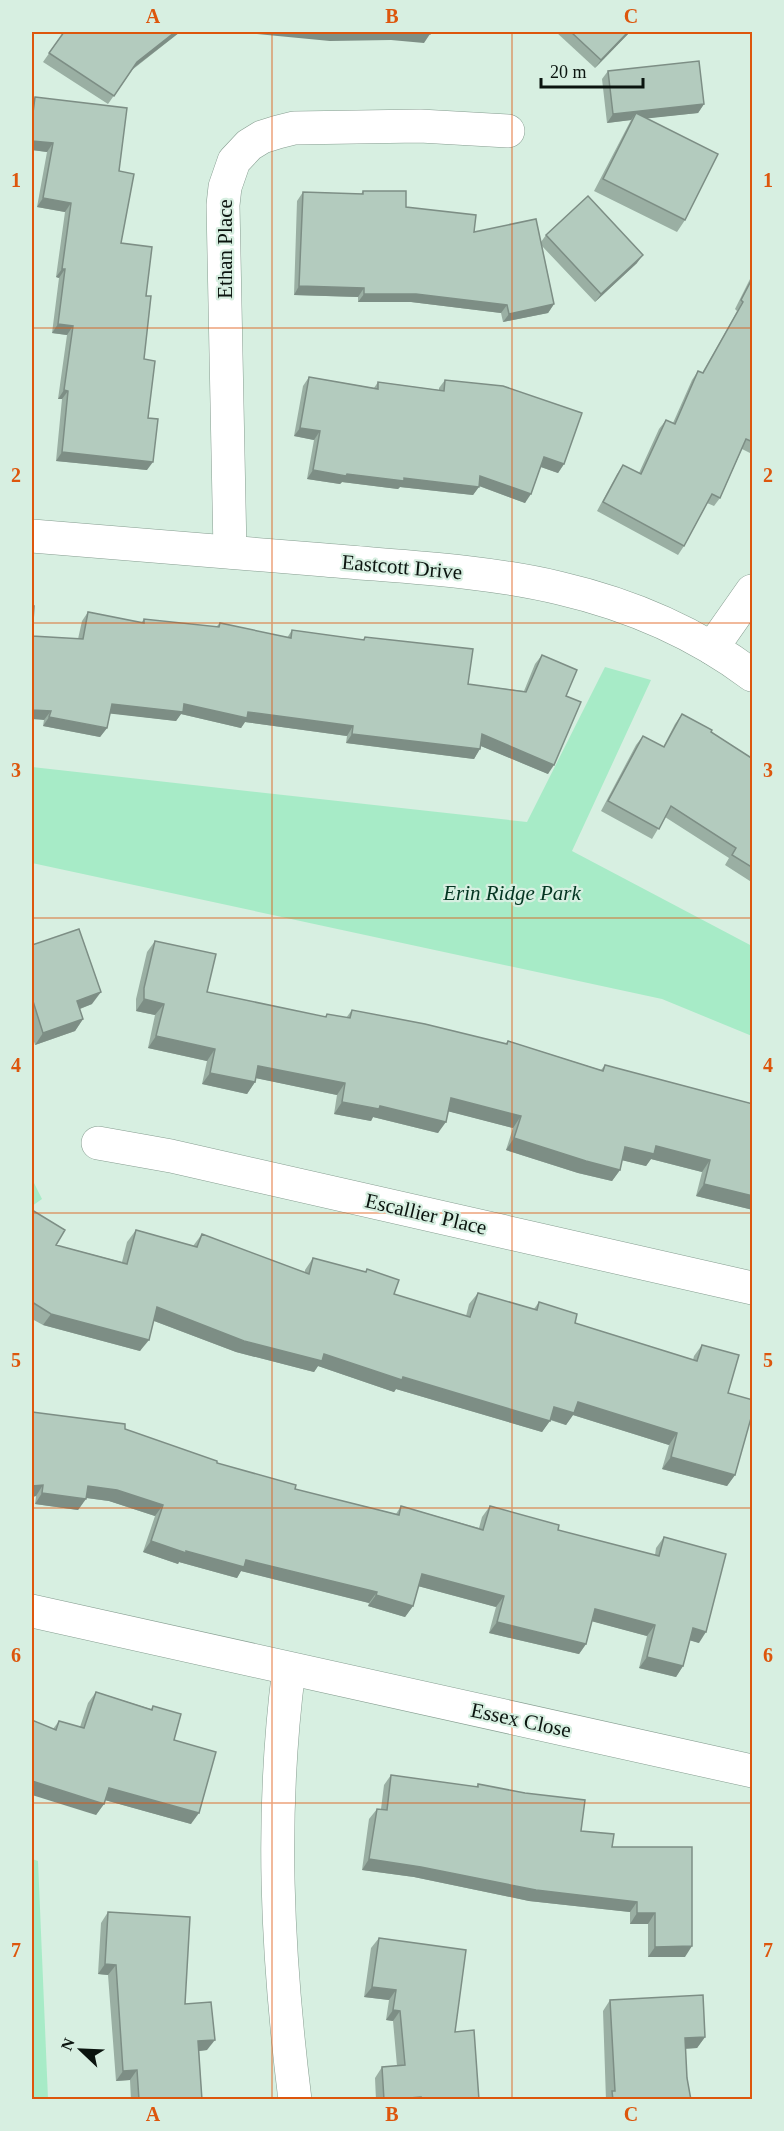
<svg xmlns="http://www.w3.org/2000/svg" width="784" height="2131" font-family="'Times New Roman',serif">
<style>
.green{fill:#a7ebc7}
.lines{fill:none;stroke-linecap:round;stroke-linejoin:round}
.minor-casing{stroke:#869d90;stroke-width:34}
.minor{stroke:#fff;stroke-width:33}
.wall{fill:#9aafa3}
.shaded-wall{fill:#7d8e85}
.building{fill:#b3cbbe;stroke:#7d8e85;stroke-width:1.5}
.grid{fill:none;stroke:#dd560c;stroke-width:1.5;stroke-opacity:0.55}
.labels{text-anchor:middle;stroke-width:4.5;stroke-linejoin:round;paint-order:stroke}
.street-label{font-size:21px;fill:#0b140f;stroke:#d7efe1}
.park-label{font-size:21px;font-style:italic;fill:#033521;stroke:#d7efe1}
.neatline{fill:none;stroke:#dd560c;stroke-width:2}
.grid-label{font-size:20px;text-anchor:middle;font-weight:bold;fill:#dd560c}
</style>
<rect width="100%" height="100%" fill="#d7efe1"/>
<g class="green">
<path d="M 605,667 L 651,680 L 572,851 L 752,946 L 752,1036 L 662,999 L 32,863 L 32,767 L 527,822 Z"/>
<path d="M 32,1179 L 42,1199 L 32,1206 Z"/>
<path d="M 32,1859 L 38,1861 L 48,2099 L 32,2099 Z"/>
</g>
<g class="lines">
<defs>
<g id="minor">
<path d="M 32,536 C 129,544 227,552 325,560 C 403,567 483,570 559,588 C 628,604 696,633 752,675"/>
<path d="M 230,552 L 223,205 L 225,187 L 234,161 L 249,145 L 262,137 L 278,132 L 294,128 L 420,126 L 508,131"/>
<path d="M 712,648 L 752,591"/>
<path d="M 98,1143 L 171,1156 L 752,1288"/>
<path d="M 32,1611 L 752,1771"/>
<path d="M 289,1669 C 270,1815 277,1954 295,2100"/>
</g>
</defs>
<use href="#minor" class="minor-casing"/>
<use href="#minor" class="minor"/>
</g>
<g class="wall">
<path d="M 64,32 L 180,32 L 132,70 L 108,104 L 43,62 Z"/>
<path d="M 556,32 L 630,32 L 595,68 Z"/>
<path d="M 608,71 L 704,104 L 698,113 L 647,118 L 685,220 L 677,232 L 594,191 L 631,120 L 607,123 L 602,79 Z"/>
<path d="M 35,97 L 119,171 L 121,243 L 146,296 L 144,359 L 148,418 L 147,470 L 56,461 L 62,399 L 58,399 L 67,335 L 52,333 L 59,278 L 56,277 L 65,212 L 37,207 L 47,152 L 32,150 L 32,101 Z"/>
<path d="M 363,191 L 474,232 L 541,242 L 546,235 L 637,263 L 595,302 L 542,246 L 554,304 L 548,313 L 503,322 L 501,313 L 411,302 L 358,302 L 358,297 L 294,295 L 297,201 L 303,192 L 361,194 Z"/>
<path d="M 753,273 L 753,449 L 750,453 L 742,449 L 720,498 L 714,506 L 707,503 L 684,546 L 678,555 L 597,511 L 617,474 L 623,465 L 639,473 L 659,429 L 666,420 L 673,423 L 692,380 L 698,371 L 702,373 L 737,311 L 735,309 Z"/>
<path d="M 309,377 L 374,388 L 378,382 L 439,390 L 439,388 L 445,380 L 564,464 L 558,473 L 541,467 L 525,503 L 479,486 L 473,495 L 400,487 L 398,489 L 342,482 L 340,484 L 307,479 L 314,440 L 294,436 L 303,386 Z"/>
<path d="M 88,612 L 141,623 L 144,619 L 216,627 L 220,623 L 287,638 L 292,630 L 363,640 L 365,637 L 468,684 L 524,691 L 535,664 L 542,655 L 566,696 L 548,774 L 481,746 L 474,759 L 346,743 L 347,736 L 245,722 L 241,728 L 181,714 L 176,721 L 110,713 L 107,728 L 100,737 L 43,726 L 44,720 L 32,636 L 78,639 L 82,621 Z"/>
<path d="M 682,714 L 753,759 L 753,883 L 725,865 L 729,858 L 665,817 L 652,839 L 601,811 L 636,745 L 643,736 L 663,747 L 675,724 Z"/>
<path d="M 155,941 L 207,992 L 325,1017 L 327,1014 L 346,1018 L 352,1010 L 505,1044 L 508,1041 L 601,1070 L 605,1065 L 753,1104 L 753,1210 L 696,1196 L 702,1172 L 651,1159 L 646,1166 L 622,1160 L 620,1170 L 612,1181 L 578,1173 L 506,1150 L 513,1128 L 448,1111 L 438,1133 L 373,1117 L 371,1121 L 334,1114 L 337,1095 L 256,1078 L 255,1082 L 247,1094 L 202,1084 L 207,1061 L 148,1048 L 155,1015 L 136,1011 L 136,999 L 147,952 Z"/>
<path d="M 32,945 L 92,1004 L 80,1009 L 83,1019 L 75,1031 L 35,1045 L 32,1035 Z"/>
<path d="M 32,1210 L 56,1245 L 122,1262 L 127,1242 L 136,1230 L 193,1246 L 202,1234 L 305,1273 L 305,1270 L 313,1258 L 365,1272 L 367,1269 L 394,1294 L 466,1316 L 469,1304 L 478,1293 L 534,1309 L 539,1302 L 575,1323 L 693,1360 L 694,1356 L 702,1345 L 728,1393 L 735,1475 L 727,1486 L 662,1469 L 669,1445 L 573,1415 L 566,1425 L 550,1420 L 542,1432 L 396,1389 L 394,1392 L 318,1366 L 314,1372 L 236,1352 L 154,1321 L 140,1351 L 43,1325 L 32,1319 Z"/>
<path d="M 32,1412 L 125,1429 L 217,1463 L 295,1489 L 396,1514 L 401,1506 L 479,1528 L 482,1517 L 490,1506 L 558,1530 L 655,1555 L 656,1548 L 664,1537 L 699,1643 L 690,1640 L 683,1666 L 676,1677 L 639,1668 L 647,1636 L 592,1621 L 586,1644 L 579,1654 L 489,1633 L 496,1607 L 418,1586 L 413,1606 L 405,1617 L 368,1606 L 369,1603 L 241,1571 L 237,1578 L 179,1562 L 178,1564 L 143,1552 L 155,1516 L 109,1501 L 86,1498 L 78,1510 L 35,1504 L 36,1496 L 32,1497 Z"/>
<path d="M 96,1692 L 151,1709 L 153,1706 L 174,1740 L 191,1824 L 105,1800 L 104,1804 L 96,1815 L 53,1729 L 59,1721 L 80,1727 L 88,1703 Z"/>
<path d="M 391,1775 L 476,1787 L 478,1784 L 581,1831 L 612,1847 L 685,1957 L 648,1957 L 648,1924 L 630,1924 L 630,1912 L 529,1901 L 414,1877 L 362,1870 L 369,1819 L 377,1809 L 381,1809 L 384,1785 Z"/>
<path d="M 108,1912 L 185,2004 L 207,2050 L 199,2051 L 202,2100 L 131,2100 L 130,2080 L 116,2081 L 108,1975 L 98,1974 L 101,1923 Z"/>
<path d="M 379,1938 L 455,2032 L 479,2100 L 376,2100 L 375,2078 L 382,2067 L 397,2066 L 393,2021 L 386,2020 L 389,2000 L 364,1997 L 371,1948 Z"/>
<path d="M 610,2000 L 705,2037 L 697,2048 L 685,2049 L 687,2078 L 691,2100 L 606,2100 L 603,2011 Z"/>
</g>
<g class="shaded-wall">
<path d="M 175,32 L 180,32 L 131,70 L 137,62 Z"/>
<path d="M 259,32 L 397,32 L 430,34 L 424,43 L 391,40 L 330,41 L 257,34 Z"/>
<path d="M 628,32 L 630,32 L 595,68 L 601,60 Z"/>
<path d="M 704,104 L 698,113 L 633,120 L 636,113 L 631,120 L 607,123 L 613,114 Z"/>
<path d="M 32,141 L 53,143 L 47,152 L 32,150 Z"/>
<path d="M 43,198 L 71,203 L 65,212 L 37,207 Z"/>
<path d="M 643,255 L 637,263 L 595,302 L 601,294 Z"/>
<path d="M 62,269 L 65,269 L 59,278 L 56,277 Z"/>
<path d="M 299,286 L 364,288 L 358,297 L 294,295 Z"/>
<path d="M 364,294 L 416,294 L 507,305 L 501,313 L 411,302 L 358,302 Z"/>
<path d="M 554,304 L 548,313 L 503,322 L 509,314 Z"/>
<path d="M 58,324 L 73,326 L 67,335 L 52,333 Z"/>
<path d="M 64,390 L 68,391 L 62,399 L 58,399 Z"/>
<path d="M 300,428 L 320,431 L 314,440 L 294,436 Z"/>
<path d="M 62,452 L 153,462 L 147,470 L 56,461 Z"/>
<path d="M 544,457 L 564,464 L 558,473 L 538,466 Z"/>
<path d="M 313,470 L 404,478 L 479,487 L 473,495 L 400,487 L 398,489 L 342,482 L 340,484 L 307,479 Z"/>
<path d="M 480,476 L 531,494 L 525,503 L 474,484 Z"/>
<path d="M 112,704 L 184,704 L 353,726 L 347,736 L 245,722 L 241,728 L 181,714 L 176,721 L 105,713 Z"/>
<path d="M 32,710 L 51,711 L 44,720 L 32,719 Z"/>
<path d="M 49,717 L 107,728 L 100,737 L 43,726 Z"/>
<path d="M 352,734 L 480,749 L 474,759 L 346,743 Z"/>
<path d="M 482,734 L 554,765 L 548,774 L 476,744 Z"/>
<path d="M 101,992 L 92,1004 L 69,1013 L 77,1001 Z"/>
<path d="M 144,999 L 164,1004 L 155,1015 L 136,1011 Z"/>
<path d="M 83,1019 L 75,1031 L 35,1045 L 43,1033 Z"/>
<path d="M 156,1036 L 215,1049 L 207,1061 L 148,1048 Z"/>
<path d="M 258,1066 L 345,1083 L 337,1095 L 250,1077 Z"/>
<path d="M 210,1073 L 255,1082 L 247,1094 L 202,1084 Z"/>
<path d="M 451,1098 L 521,1116 L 513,1128 L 443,1110 Z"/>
<path d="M 342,1102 L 380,1106 L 446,1122 L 438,1133 L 373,1117 L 371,1121 L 334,1114 Z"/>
<path d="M 514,1138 L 620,1170 L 612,1181 L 578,1173 L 506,1150 Z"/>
<path d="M 656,1146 L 710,1160 L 702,1172 L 651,1159 L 646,1166 L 617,1159 L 625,1147 Z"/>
<path d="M 704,1184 L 753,1196 L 753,1210 L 696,1196 Z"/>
<path d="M 157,1307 L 403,1377 L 550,1421 L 542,1432 L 396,1389 L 394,1392 L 318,1366 L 314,1372 L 236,1352 L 149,1319 Z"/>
<path d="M 51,1314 L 149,1340 L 140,1351 L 43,1325 Z"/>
<path d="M 578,1402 L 677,1433 L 669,1445 L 573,1415 L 566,1425 L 546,1418 L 554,1407 Z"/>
<path d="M 671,1457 L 735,1475 L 727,1486 L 662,1469 Z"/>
<path d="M 43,1485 L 36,1496 L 32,1497 L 32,1486 Z"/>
<path d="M 88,1486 L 117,1490 L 163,1505 L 155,1516 L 109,1501 L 80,1497 Z"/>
<path d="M 42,1493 L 86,1499 L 78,1510 L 35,1504 Z"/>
<path d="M 151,1541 L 186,1551 L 246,1560 L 377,1592 L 369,1603 L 241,1571 L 237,1578 L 179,1562 L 178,1564 L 143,1552 Z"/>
<path d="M 422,1574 L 504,1596 L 496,1607 L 414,1585 Z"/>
<path d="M 376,1595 L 413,1606 L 405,1617 L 368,1606 Z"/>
<path d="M 595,1609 L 655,1625 L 647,1636 L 587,1620 Z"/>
<path d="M 497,1622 L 586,1644 L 579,1654 L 489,1633 Z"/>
<path d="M 693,1628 L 706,1632 L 699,1643 L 685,1639 Z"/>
<path d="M 647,1657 L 683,1666 L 676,1677 L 639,1668 Z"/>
<path d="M 32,1781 L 104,1804 L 96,1815 L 32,1795 Z"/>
<path d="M 109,1788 L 199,1813 L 191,1824 L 101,1799 Z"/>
<path d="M 369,1859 L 421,1867 L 637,1902 L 630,1912 L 529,1901 L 414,1877 L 362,1870 Z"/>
<path d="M 637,1913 L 655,1913 L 648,1924 L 630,1924 Z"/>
<path d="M 692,1946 L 685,1957 L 648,1957 L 655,1947 Z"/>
<path d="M 105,1964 L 116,1965 L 108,1975 L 98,1974 Z"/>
<path d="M 372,1987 L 396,1990 L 389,2000 L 364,1997 Z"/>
<path d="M 393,2010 L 400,2011 L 393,2021 L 386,2020 Z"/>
<path d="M 705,2037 L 697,2048 L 677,2049 L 685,2038 Z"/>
<path d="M 215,2040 L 207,2050 L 191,2052 L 198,2041 Z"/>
<path d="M 137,2070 L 130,2080 L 116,2081 L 123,2071 Z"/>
<path d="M 421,2097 L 419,2100 L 394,2100 Z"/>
</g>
<g class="building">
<path d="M 64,32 L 175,32 L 137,62 L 114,96 L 49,53 Z"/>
<path d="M 329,32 L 430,32 L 430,34 L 397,32 Z"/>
<path d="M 571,32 L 628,32 L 601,60 Z"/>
<path d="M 699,61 L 704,104 L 613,114 L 608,71 Z"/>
<path d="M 35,97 L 127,108 L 119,171 L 134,174 L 121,243 L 152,247 L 146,296 L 151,296 L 144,359 L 155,361 L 148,418 L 158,419 L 153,462 L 62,452 L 68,391 L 64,390 L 73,326 L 58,324 L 65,269 L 62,269 L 71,203 L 43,198 L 53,143 L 32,141 L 32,121 Z"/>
<path d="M 636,113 L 718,154 L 685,220 L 603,179 Z"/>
<path d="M 363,191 L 406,191 L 406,207 L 476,215 L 474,232 L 536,219 L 554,304 L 509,314 L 507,305 L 416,294 L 364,294 L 364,288 L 299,286 L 303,192 L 363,194 Z"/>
<path d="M 588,196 L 643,255 L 601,294 L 546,235 Z"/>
<path d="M 753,277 L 753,442 L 746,439 L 720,498 L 712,494 L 684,546 L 603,502 L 623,465 L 641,474 L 666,420 L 675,424 L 698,371 L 703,373 L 743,302 L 741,300 Z"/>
<path d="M 309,377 L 378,389 L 378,382 L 444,391 L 445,380 L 503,386 L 582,413 L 564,464 L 544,457 L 531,494 L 480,476 L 479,487 L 404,478 L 404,481 L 347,474 L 346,476 L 313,470 L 320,431 L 300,428 Z"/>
<path d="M 32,606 L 34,606 L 32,636 L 83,639 L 88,612 L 144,623 L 144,619 L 219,627 L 220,623 L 291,638 L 292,630 L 364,640 L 365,637 L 473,649 L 468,684 L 526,692 L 542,655 L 577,670 L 566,696 L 581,702 L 554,765 L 482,734 L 480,749 L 352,734 L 353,726 L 248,712 L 247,718 L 184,704 L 183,712 L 112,704 L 107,728 L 49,717 L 51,711 L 32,710 Z"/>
<path d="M 682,714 L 712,730 L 711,732 L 753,759 L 753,868 L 732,855 L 736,848 L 671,806 L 659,829 L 608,801 L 643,736 L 664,747 Z"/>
<path d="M 79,929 L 101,992 L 77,1001 L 83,1019 L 43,1033 L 32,998 L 32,945 Z"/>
<path d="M 155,941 L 216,954 L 207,992 L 326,1017 L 327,1014 L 350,1018 L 352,1010 L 425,1024 L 507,1044 L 508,1041 L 603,1071 L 605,1065 L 753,1104 L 753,1196 L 704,1184 L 710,1160 L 656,1146 L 654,1154 L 625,1147 L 620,1170 L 586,1161 L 514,1138 L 521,1116 L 451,1098 L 446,1122 L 380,1106 L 379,1109 L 342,1102 L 345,1083 L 258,1066 L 255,1082 L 210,1073 L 215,1049 L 156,1036 L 164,1004 L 144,999 L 144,988 Z"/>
<path d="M 32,1210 L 65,1230 L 56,1245 L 127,1264 L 136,1230 L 197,1247 L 202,1234 L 309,1274 L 313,1258 L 366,1272 L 367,1269 L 399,1280 L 394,1294 L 470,1317 L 478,1293 L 537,1310 L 539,1302 L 577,1314 L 575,1323 L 697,1361 L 702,1345 L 739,1355 L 728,1393 L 753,1400 L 753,1411 L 735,1475 L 671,1457 L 677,1433 L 578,1402 L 574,1413 L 554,1407 L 550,1421 L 403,1377 L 402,1380 L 324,1354 L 322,1361 L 244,1341 L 157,1307 L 149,1340 L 51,1314 L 32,1302 Z"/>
<path d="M 32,1412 L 125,1424 L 125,1429 L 217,1461 L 217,1463 L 296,1485 L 295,1489 L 399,1515 L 401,1506 L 483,1530 L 490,1506 L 559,1525 L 558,1530 L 659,1556 L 664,1537 L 726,1554 L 706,1632 L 693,1628 L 683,1666 L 647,1657 L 655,1625 L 595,1609 L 586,1644 L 497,1622 L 504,1596 L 422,1574 L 413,1606 L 376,1595 L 377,1592 L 246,1560 L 244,1567 L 186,1551 L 186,1553 L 151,1541 L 163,1505 L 117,1490 L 88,1486 L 86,1499 L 42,1493 L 43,1485 L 32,1486 Z"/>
<path d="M 96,1692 L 152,1710 L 153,1706 L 181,1714 L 174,1740 L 216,1752 L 199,1813 L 109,1788 L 104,1804 L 32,1781 L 32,1720 L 56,1730 L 59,1721 L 84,1728 Z"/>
<path d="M 391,1775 L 478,1787 L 478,1784 L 525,1793 L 585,1800 L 581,1831 L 614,1834 L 612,1847 L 692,1847 L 692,1946 L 655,1947 L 655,1913 L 637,1913 L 637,1902 L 536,1890 L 421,1867 L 369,1859 L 377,1809 L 387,1810 Z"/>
<path d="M 108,1912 L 190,1917 L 185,2004 L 211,2002 L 215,2040 L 198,2041 L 202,2100 L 139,2100 L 137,2070 L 123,2071 L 116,1965 L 105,1964 Z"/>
<path d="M 379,1938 L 466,1950 L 455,2032 L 474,2030 L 479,2100 L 421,2100 L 421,2097 L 384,2100 L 382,2067 L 405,2065 L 400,2011 L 393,2010 L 396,1990 L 372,1987 Z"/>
<path d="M 703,1995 L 705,2037 L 685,2038 L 687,2078 L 691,2100 L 613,2100 L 612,2091 L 615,2091 L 610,2000 Z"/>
</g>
<path class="grid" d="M 272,32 L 272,2100M 512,32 L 512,2100M 32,328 L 752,328M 32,623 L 752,623M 32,918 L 752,918M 32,1213 L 752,1213M 32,1508 L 752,1508M 32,1803 L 752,1803"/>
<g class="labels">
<g class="street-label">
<text transform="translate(225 249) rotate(-90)" y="7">Ethan Place</text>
<text transform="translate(402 567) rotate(5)" y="7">Eastcott Drive</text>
<text transform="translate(426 1214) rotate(13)" y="7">Escallier Place</text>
<text transform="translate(521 1720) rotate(12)" y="7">Essex Close</text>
</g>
<g class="park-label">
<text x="512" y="900">Erin Ridge Park</text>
</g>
</g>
<rect width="784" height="2131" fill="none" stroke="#d7efe1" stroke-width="66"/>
<g transform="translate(81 2050) rotate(293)" stroke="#d7efe1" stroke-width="4.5" paint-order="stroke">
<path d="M0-4.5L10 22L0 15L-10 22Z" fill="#0b140f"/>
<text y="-9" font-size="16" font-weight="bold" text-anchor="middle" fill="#0b140f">N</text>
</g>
<path d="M541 78v9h102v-9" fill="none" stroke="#0b140f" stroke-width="3"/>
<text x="550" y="78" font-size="18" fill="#0b140f" stroke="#d7efe1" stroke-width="4.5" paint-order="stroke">20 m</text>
<rect x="33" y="33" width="718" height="2065" class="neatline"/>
<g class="grid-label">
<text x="153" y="23">A</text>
<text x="392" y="23">B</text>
<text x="631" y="23">C</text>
<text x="16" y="187">1</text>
<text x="768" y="187">1</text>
<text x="16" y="482">2</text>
<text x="768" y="482">2</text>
<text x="16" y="777">3</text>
<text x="768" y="777">3</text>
<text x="16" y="1072">4</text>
<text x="768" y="1072">4</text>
<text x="16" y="1367">5</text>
<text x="768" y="1367">5</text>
<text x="16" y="1662">6</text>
<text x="768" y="1662">6</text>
<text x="16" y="1957">7</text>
<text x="768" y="1957">7</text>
<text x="153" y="2121">A</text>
<text x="392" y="2121">B</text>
<text x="631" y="2121">C</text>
</g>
</svg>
